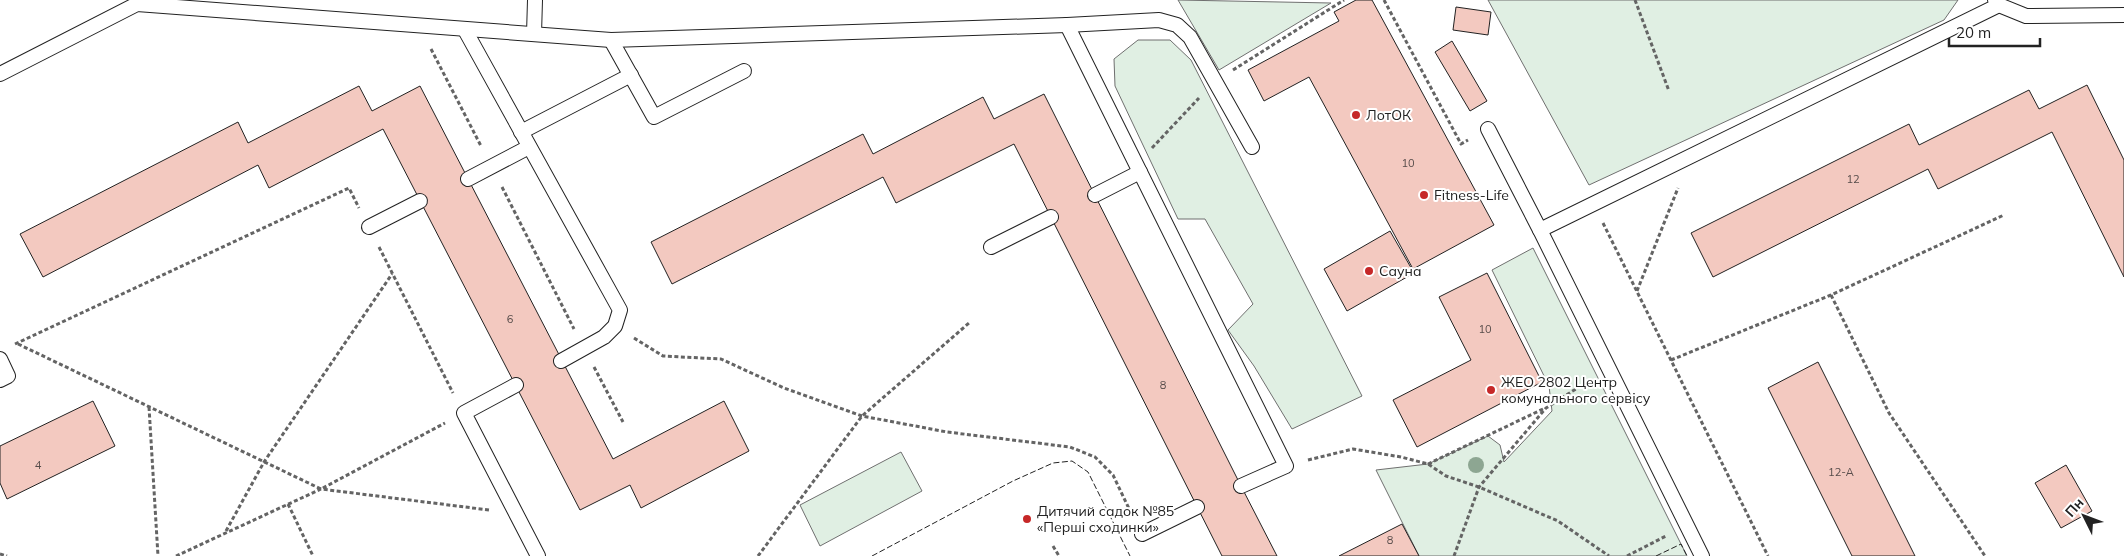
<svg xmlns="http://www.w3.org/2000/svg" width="2124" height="556" font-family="Mulish,sans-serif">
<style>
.green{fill:#e0efe3;stroke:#6f6f6f}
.building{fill:#f3c9c0;stroke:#222}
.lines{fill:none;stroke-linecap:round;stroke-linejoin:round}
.lane-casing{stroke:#222;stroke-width:16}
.path{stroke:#646464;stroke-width:3;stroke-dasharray:4 2.5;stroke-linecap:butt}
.lane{stroke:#fff;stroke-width:14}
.fence{stroke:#222;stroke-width:1;stroke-dasharray:6 2.5;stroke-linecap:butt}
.tree{fill:#8da692}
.poi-dot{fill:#c62828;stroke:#fff;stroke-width:2}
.labels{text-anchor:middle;stroke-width:4;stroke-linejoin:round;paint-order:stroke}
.number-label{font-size:11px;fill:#564c4a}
.poi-label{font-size:14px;fill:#222;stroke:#fff;text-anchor:start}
</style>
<rect width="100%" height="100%" fill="#fff"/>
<g class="green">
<path d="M 1178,0 L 1331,3 L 1219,70 Z"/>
<path d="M 1488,0 L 1958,0 L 1944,20 L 1589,185 Z"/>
<path d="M 1138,40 L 1170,40 L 1191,60 L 1362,396 L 1292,429 L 1254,366 L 1228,330 L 1253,304 L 1205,219 L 1178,219 L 1115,86 L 1114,59 Z"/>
<path d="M 1533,248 L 1687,556 L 1419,556 L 1376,470 L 1428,464 L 1488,436 L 1500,445 L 1504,462 L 1552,411 L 1549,386 L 1492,270 Z"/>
<path d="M 901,452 L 922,491 L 820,546 L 800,505 Z"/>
</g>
<g class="building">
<path d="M 1356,0 L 1372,0 L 1494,225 L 1413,269 L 1309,77 L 1264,101 L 1248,70 L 1339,21 L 1334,12 Z"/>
<path d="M 1456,7 L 1491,12 L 1488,35 L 1453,30 Z"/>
<path d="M 1452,41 L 1487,101 L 1470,111 L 1435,52 Z"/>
<path d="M 2087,85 L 2124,160 L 2124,277 L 2052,132 L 1938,189 L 1928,169 L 1713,277 L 1691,233 L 1909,124 L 1919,145 L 2029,90 L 2039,109 Z"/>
<path d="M 359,86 L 372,111 L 420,86 L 613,459 L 724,401 L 749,451 L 641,508 L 630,485 L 580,510 L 383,129 L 269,188 L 258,165 L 43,277 L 20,234 L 238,122 L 248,143 Z"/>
<path d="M 1044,94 L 1241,486 L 1277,556 L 1222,556 L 1014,144 L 896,203 L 883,177 L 672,284 L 651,242 L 863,134 L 873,154 L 983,97 L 994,119 Z"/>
<path d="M 1390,231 L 1414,273 L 1347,311 L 1324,269 Z"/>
<path d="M 1487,273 L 1542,382 L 1417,447 L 1393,400 L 1471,360 L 1439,297 Z"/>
<path d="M 1818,362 L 1915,556 L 1852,556 L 1768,388 Z"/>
<path d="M 93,401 L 115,446 L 7,499 L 0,483 L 0,446 Z"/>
<path d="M 2066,465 L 2092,511 L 2061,528 L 2035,483 Z"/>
<path d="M 1402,524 L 1419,556 L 1339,556 Z"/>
</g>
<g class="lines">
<defs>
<g id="lane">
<path d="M 1999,5 L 2026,16 L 2124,15"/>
<path d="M 1067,25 L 1286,466 L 1241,486"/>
<path d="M 465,30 L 620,310 L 615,326 L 604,337 L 561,361"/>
<path d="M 534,34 L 535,0"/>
<path d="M 611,40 L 654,117 L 744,71"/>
<path d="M 0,74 L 137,4 L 611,40 L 1067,25 L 1159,20 L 1177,25 L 1190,37 L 1252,147"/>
<path d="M 1488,129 L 1540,230"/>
<path d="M 521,132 L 631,75"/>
<path d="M 468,179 L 529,147"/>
<path d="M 1095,195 L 1140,172"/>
<path d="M 369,227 L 420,201"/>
<path d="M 991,247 L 1051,217"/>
<path d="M 0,359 L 8,376 L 0,380"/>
<path d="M 516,385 L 464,413 L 538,556"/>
<path d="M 1142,534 L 1197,507"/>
<path d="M 1702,556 L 1540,230 L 1999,5 L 1995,0"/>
</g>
</defs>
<use href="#lane" class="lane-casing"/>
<g class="path">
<path d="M 1384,0 L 1461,144 L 1468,140"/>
<path d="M 1635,0 L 1669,91"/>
<path d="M 431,49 L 481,146"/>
<path d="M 1233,70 L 1344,0"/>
<path d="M 1152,148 L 1199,98"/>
<path d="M 502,187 L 574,329"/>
<path d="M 1603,223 L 1768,556"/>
<path d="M 379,247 L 453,393"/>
<path d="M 1637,291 L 1678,188"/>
<path d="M 1831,295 L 1889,413 L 1985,556"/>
<path d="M 634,338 L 663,356 L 721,359 L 784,388 L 862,416 L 947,432 L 1070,447 L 1095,457 L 1113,475 L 1132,515"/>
<path d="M 15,344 L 349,188 L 359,208"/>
<path d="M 18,344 L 321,489 L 445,423"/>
<path d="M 1671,360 L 1831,295 L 2004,215"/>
<path d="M 594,367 L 623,422"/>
<path d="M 149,407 L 158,556"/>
<path d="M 1308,460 L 1353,449 L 1401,457 L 1428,464 L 1446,476 L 1479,487 L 1558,521 L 1609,556"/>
<path d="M 1428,464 L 1543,409"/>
<path d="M 288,504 L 313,556"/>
<path d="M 226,531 L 264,462 L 392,274"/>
<path d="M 1053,546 L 1059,556"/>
<path d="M 0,554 L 7,556"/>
<path d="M 176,556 L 321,489 L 489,510"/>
<path d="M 758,556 L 862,416 L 969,323"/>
<path d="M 1454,556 L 1479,487 L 1546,408 L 1590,380"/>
<path d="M 1627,556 L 1666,536"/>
</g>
<use href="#lane" class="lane"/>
<g class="fence">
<path d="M 872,556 L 1013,481 L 1053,463 L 1072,461 L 1088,472 L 1130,556"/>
<path d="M 1656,556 L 1681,544 L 1687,556"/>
</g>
</g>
<circle class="tree" cx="1476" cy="465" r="8"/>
<g class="poi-dot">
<circle cx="1356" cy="115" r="5"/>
<circle cx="1424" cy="195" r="5"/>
<circle cx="1369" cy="271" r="5"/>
<circle cx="1491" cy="390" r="5"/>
<circle cx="1027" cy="519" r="5"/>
</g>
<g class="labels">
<g class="number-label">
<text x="1408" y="167">10</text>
<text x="1853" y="183">12</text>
<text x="510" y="323">6</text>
<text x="1485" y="333">10</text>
<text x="1163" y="389">8</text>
<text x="38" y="469">4</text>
<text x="1841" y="476">12-А</text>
<text x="1390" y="544">8</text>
</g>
<g class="poi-label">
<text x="1366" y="120">ЛотОК</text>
<text x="1434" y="200">Fitness-Life</text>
<text x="1379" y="276">Сауна</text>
<text x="1501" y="387">ЖЕО 2802 Центр<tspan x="1501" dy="16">комунального сервісу</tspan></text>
<text x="1037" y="516">Дитячий садок №85<tspan x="1037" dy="16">«Перші сходинки»</tspan></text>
</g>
</g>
<g transform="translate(2084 516) rotate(312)" stroke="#ffffff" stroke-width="4" paint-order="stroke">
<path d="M0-4L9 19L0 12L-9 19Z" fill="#222222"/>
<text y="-8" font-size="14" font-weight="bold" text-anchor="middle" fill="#222222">Пн</text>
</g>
<path d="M1949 38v8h91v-8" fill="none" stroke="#222222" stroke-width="2.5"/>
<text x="1956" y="38" font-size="15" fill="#222222" stroke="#ffffff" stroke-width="4" paint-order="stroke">20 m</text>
</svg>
